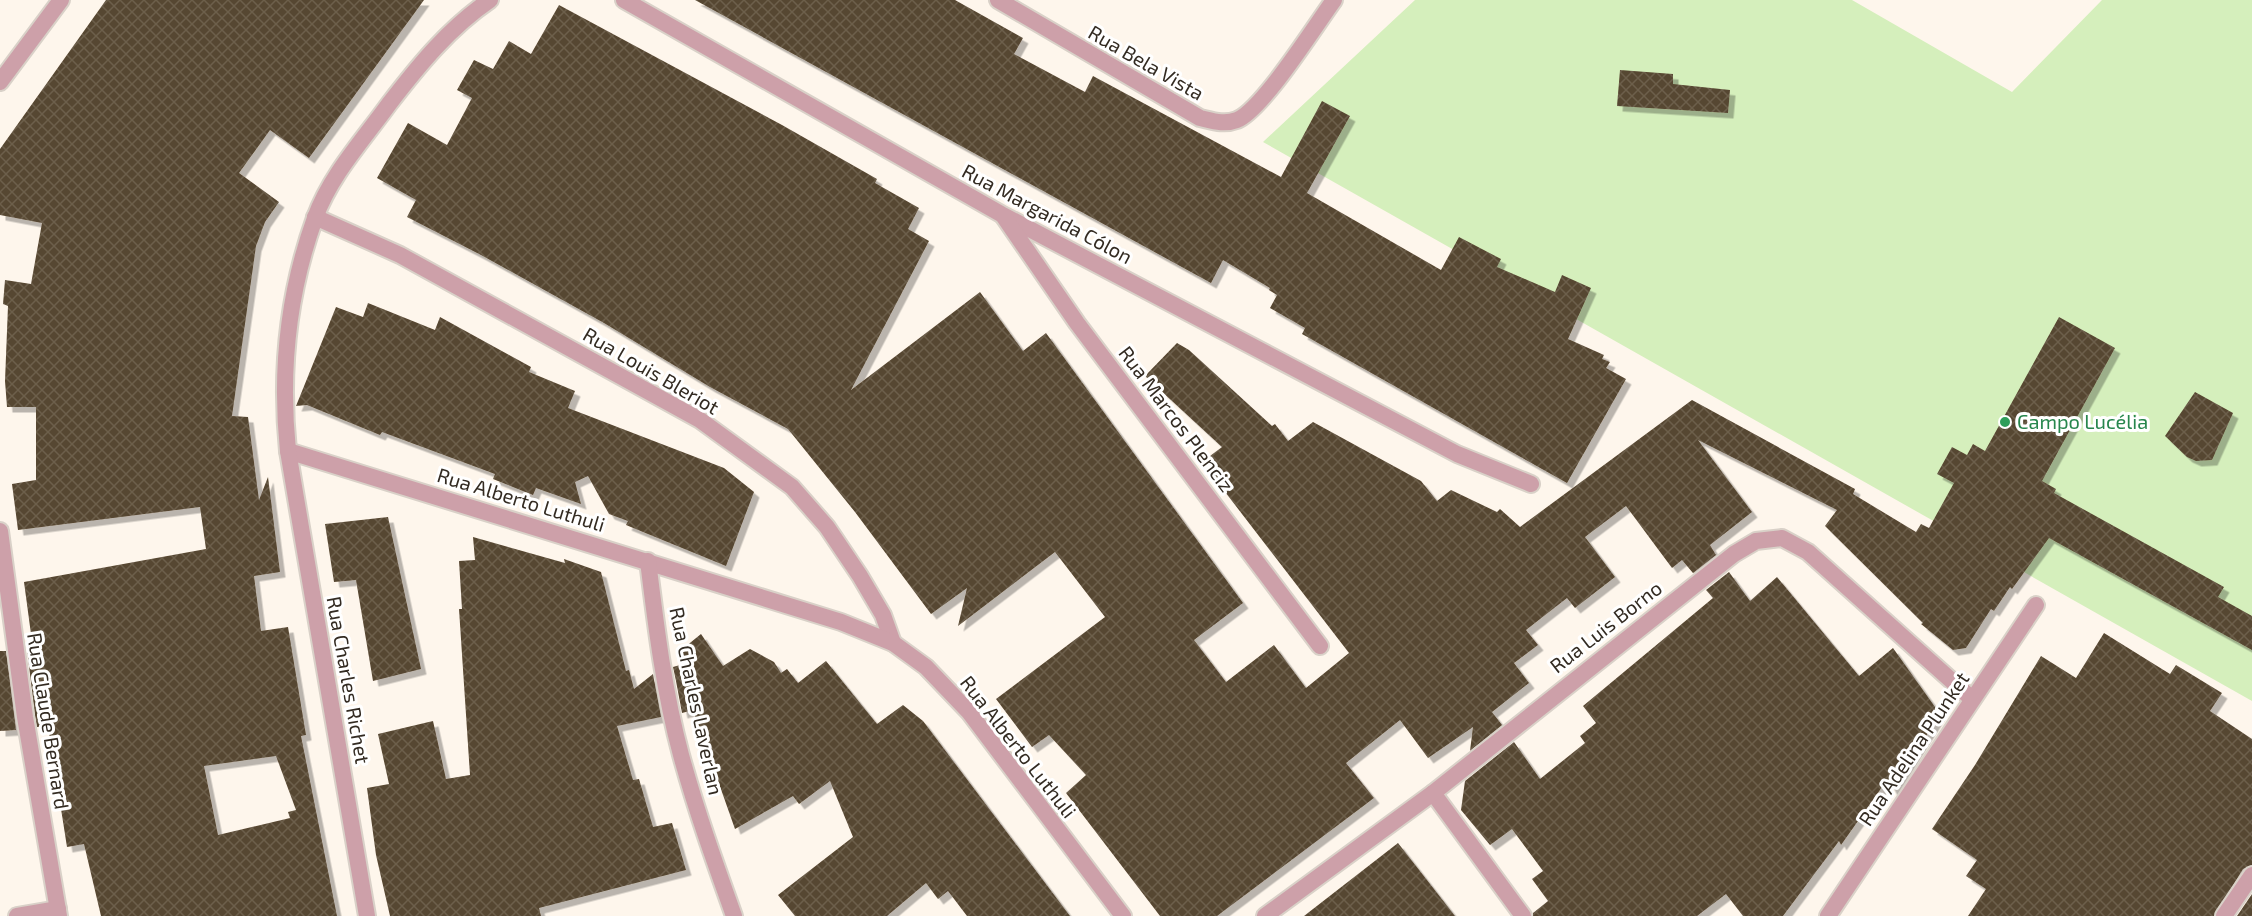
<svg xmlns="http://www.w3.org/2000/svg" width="2252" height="916" font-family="'Exo 2',sans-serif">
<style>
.pitch{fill:#d5efbc}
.building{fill:url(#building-cross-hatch);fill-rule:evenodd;filter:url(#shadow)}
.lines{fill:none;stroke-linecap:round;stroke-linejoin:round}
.service-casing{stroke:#d9d1c8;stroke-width:20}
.minor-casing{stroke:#d9d1c8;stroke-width:20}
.service{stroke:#cda0a9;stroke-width:16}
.minor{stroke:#cda0a9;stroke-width:16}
.leisure-dot{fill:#2e9e5b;stroke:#fff;stroke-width:2}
.labels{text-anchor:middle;stroke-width:6;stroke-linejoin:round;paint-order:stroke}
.street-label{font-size:20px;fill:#332b22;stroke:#fff}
.leisure-label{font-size:20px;fill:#27864d;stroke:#fff;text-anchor:start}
</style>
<defs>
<pattern id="building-cross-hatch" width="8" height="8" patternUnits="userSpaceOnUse" patternTransform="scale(1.5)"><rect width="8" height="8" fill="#574630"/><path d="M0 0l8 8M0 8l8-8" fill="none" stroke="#6c5e4c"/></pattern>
<filter id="shadow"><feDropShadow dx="5.5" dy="5.5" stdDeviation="0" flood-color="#0004"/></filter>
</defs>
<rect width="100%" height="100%" fill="#fef6ec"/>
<path class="pitch" d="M 1415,0 L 1852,0 L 2012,92 L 2102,0 L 2252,0 L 2252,701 L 1263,142 Z"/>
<g class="building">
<path d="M 106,0 L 424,0 L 309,158 L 270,130 L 239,173 L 279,202 L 265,222 L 256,246 L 232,416 L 248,417 L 259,500 L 268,477 L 280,572 L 254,576 L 261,631 L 288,627 L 306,735 L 301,736 L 337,916 L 101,916 L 84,844 L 67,847 L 48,726 L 37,727 L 35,715 L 27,650 L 33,649 L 24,582 L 206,549 L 200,507 L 18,530 L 12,484 L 36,480 L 36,407 L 7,407 L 5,381 L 8,306 L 3,304 L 5,280 L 31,284 L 42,223 L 0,215 L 0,149 ZM 276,756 L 296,810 L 288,812 L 290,818 L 218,835 L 204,766 Z"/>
<path d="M 695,0 L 955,0 L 1023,38 L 1014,54 L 1085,92 L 1093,76 L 1281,177 L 1322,101 L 1350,116 L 1307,193 L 1441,270 L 1459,237 L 1501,259 L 1497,267 L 1555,292 L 1562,275 L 1591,288 L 1568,339 L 1604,355 L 1602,359 L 1610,362 L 1606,368 L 1626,379 L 1567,483 L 1302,334 L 1305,328 L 1270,308 L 1277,295 L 1269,290 L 1270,288 L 1223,260 L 1211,283 Z"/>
<path d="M 559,5 L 782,125 L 877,179 L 875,183 L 919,208 L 908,229 L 929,241 L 851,390 L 980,292 L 1023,351 L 1046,333 L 1243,603 L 1194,640 L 1226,682 L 1274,645 L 1306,688 L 1349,653 L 1202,462 L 1222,447 L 1145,376 L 1177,343 L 1189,350 L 1272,426 L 1275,424 L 1288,441 L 1313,422 L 1421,481 L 1437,501 L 1451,490 L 1497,512 L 1500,509 L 1520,527 L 1692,400 L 1855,489 L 1853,494 L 1916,532 L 1921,524 L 1929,528 L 1954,483 L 1937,474 L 1952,447 L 1967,455 L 1973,444 L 1985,451 L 2059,317 L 2115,348 L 2042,481 L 2056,489 L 2054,493 L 2224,587 L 2218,597 L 2252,616 L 2252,650 L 2049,538 L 2012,589 L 2010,587 L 1994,611 L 1991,609 L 1966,648 L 1953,650 L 1921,624 L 1923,623 L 1825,526 L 1837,510 L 1698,440 L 1752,512 L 1710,545 L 1716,555 L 1693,573 L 1682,560 L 1672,568 L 1626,506 L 1585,537 L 1615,577 L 1575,608 L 1567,598 L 1526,630 L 1538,645 L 1514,663 L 1529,683 L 1492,712 L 1502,725 L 1470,751 L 1473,727 L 1428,758 L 1400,720 L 1346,763 L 1374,798 L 1217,916 L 1160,916 L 1066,793 L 1086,775 L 1049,735 L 1032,747 L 996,699 L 1105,617 L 1055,552 L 958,626 L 967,588 L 931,614 L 855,512 L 788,429 L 710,387 L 604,323 L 481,255 L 407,217 L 416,200 L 377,178 L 408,123 L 447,145 L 472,98 L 457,90 L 474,60 L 493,69 L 509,41 L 531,54 Z"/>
<path d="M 1620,70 L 1673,74 L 1673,84 L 1730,90 L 1728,113 L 1617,106 Z"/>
<path d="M 368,303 L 435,330 L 440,317 L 531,367 L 529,372 L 575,391 L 568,408 L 724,468 L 754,492 L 726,566 L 626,525 L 628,521 L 609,514 L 588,476 L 575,482 L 581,504 L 536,488 L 533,495 L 493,479 L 495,474 L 382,432 L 380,435 L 307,405 L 296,406 L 336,307 L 363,317 Z"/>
<path d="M 2195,392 L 2233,413 L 2212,460 L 2196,461 L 2187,457 L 2165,436 Z"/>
<path d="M 388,517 L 421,669 L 373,681 L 356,580 L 334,582 L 325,524 Z"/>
<path d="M 473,537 L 565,563 L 564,559 L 601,572 L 626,671 L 629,670 L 634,689 L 653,674 L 661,717 L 617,726 L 633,780 L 639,779 L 653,827 L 672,823 L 686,870 L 539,908 L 541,916 L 390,916 L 376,855 L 367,788 L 389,784 L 378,734 L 433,721 L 446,779 L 470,775 L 459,609 L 462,609 L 459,561 L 475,560 Z"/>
<path d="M 1729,572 L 1750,601 L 1777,577 L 1859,676 L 1893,648 L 1940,714 L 1892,790 L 1887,780 L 1841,845 L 1839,841 L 1783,916 L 1743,916 L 1726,894 L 1697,916 L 1533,916 L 1533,913 L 1548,901 L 1532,879 L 1543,871 L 1512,829 L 1490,845 L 1461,810 L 1465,781 L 1514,742 L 1540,779 L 1585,743 L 1580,736 L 1596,723 L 1583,706 L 1713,598 L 1706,590 Z"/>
<path d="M 2104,633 L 2170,674 L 2176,665 L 2222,693 L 2210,711 L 2252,739 L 2252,865 L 2243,869 L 2214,916 L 1968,916 L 1986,889 L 1966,876 L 1977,860 L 1932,829 L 1975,765 L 2041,656 L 2076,678 Z"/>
<path d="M 701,634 L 723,666 L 750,649 L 774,662 L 781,673 L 787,669 L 798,683 L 826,661 L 877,724 L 903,705 L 923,721 L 1070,916 L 967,916 L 948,891 L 938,899 L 926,883 L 887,916 L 795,916 L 778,895 L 853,837 L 830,781 L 799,804 L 793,796 L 735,829 L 693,710 L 682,713 L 676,681 L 673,667 L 687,663 L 680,651 Z"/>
<path d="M 0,651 L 6,651 L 16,730 L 0,731 Z"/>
<path d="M 1398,843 L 1455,916 L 1304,916 Z"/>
<path d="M 2252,894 L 2252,916 L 2237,916 Z"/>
</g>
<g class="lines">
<defs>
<path id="service" d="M 17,916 L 58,909"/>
<g id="minor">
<path d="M 624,0 L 1001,214 L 1457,454 L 1531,484"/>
<path d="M 998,0 L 1200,118 C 1213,121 1224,125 1237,120 C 1263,109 1315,26 1334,0"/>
<path d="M 0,82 L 61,0"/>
<path d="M 315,217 L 400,255 L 700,420 L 792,487 L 827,527 L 860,576 L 883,615 L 893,643"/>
<path d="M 1004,217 L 1077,323 L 1320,646"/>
<path d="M 288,451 L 841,622 L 893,643 L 926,667 L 969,712 L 1123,916"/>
<path d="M 0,531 L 25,717 L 59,916"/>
<path d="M 648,561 C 656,626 664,692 681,755 C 696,810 715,863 734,916"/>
<path d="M 1433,793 L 1523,916"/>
<path d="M 367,916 L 288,451 C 280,373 288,293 315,218 C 330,176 363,140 389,104 C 419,65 449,28 490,0"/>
<path d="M 1265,916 L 1433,793 L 1734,554 L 1756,541 L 1782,538 L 1808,552 L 1972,699"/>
<path d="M 1828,916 L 2036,605"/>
<path d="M 2224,916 L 2252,875"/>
</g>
</defs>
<use href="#service" class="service-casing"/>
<use href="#minor" class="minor-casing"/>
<use href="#service" class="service"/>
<use href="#minor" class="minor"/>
</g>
<circle class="leisure-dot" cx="2005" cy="422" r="6"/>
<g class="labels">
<g class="street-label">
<text transform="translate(1146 63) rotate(30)" y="7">Rua Bela Vista</text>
<text transform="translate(1047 214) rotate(28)" y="7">Rua Margarida Cólon</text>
<text transform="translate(651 371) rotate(30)" y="7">Rua Louis Bleriot</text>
<text transform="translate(1176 419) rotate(53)" y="7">Rua Marcos Plenciz</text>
<text transform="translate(521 500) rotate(17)" y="7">Rua Alberto Luthuli</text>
<text transform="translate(1606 627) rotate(-38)" y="7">Rua Luis Borno</text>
<text transform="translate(348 680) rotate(80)" y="7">Rua Charles Richet</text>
<text transform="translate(696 701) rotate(78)" y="7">Rua Charles Laverlan</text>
<text transform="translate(48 721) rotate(81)" y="7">Rua Claude Bernard</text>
<text transform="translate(1018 747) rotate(52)" y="7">Rua Alberto Luthuli</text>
<text transform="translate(1914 749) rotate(-56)" y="7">Rua Adelina Plunket</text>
</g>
<g class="leisure-label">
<text x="2017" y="429">Campo Lucélia</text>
</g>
</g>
</svg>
